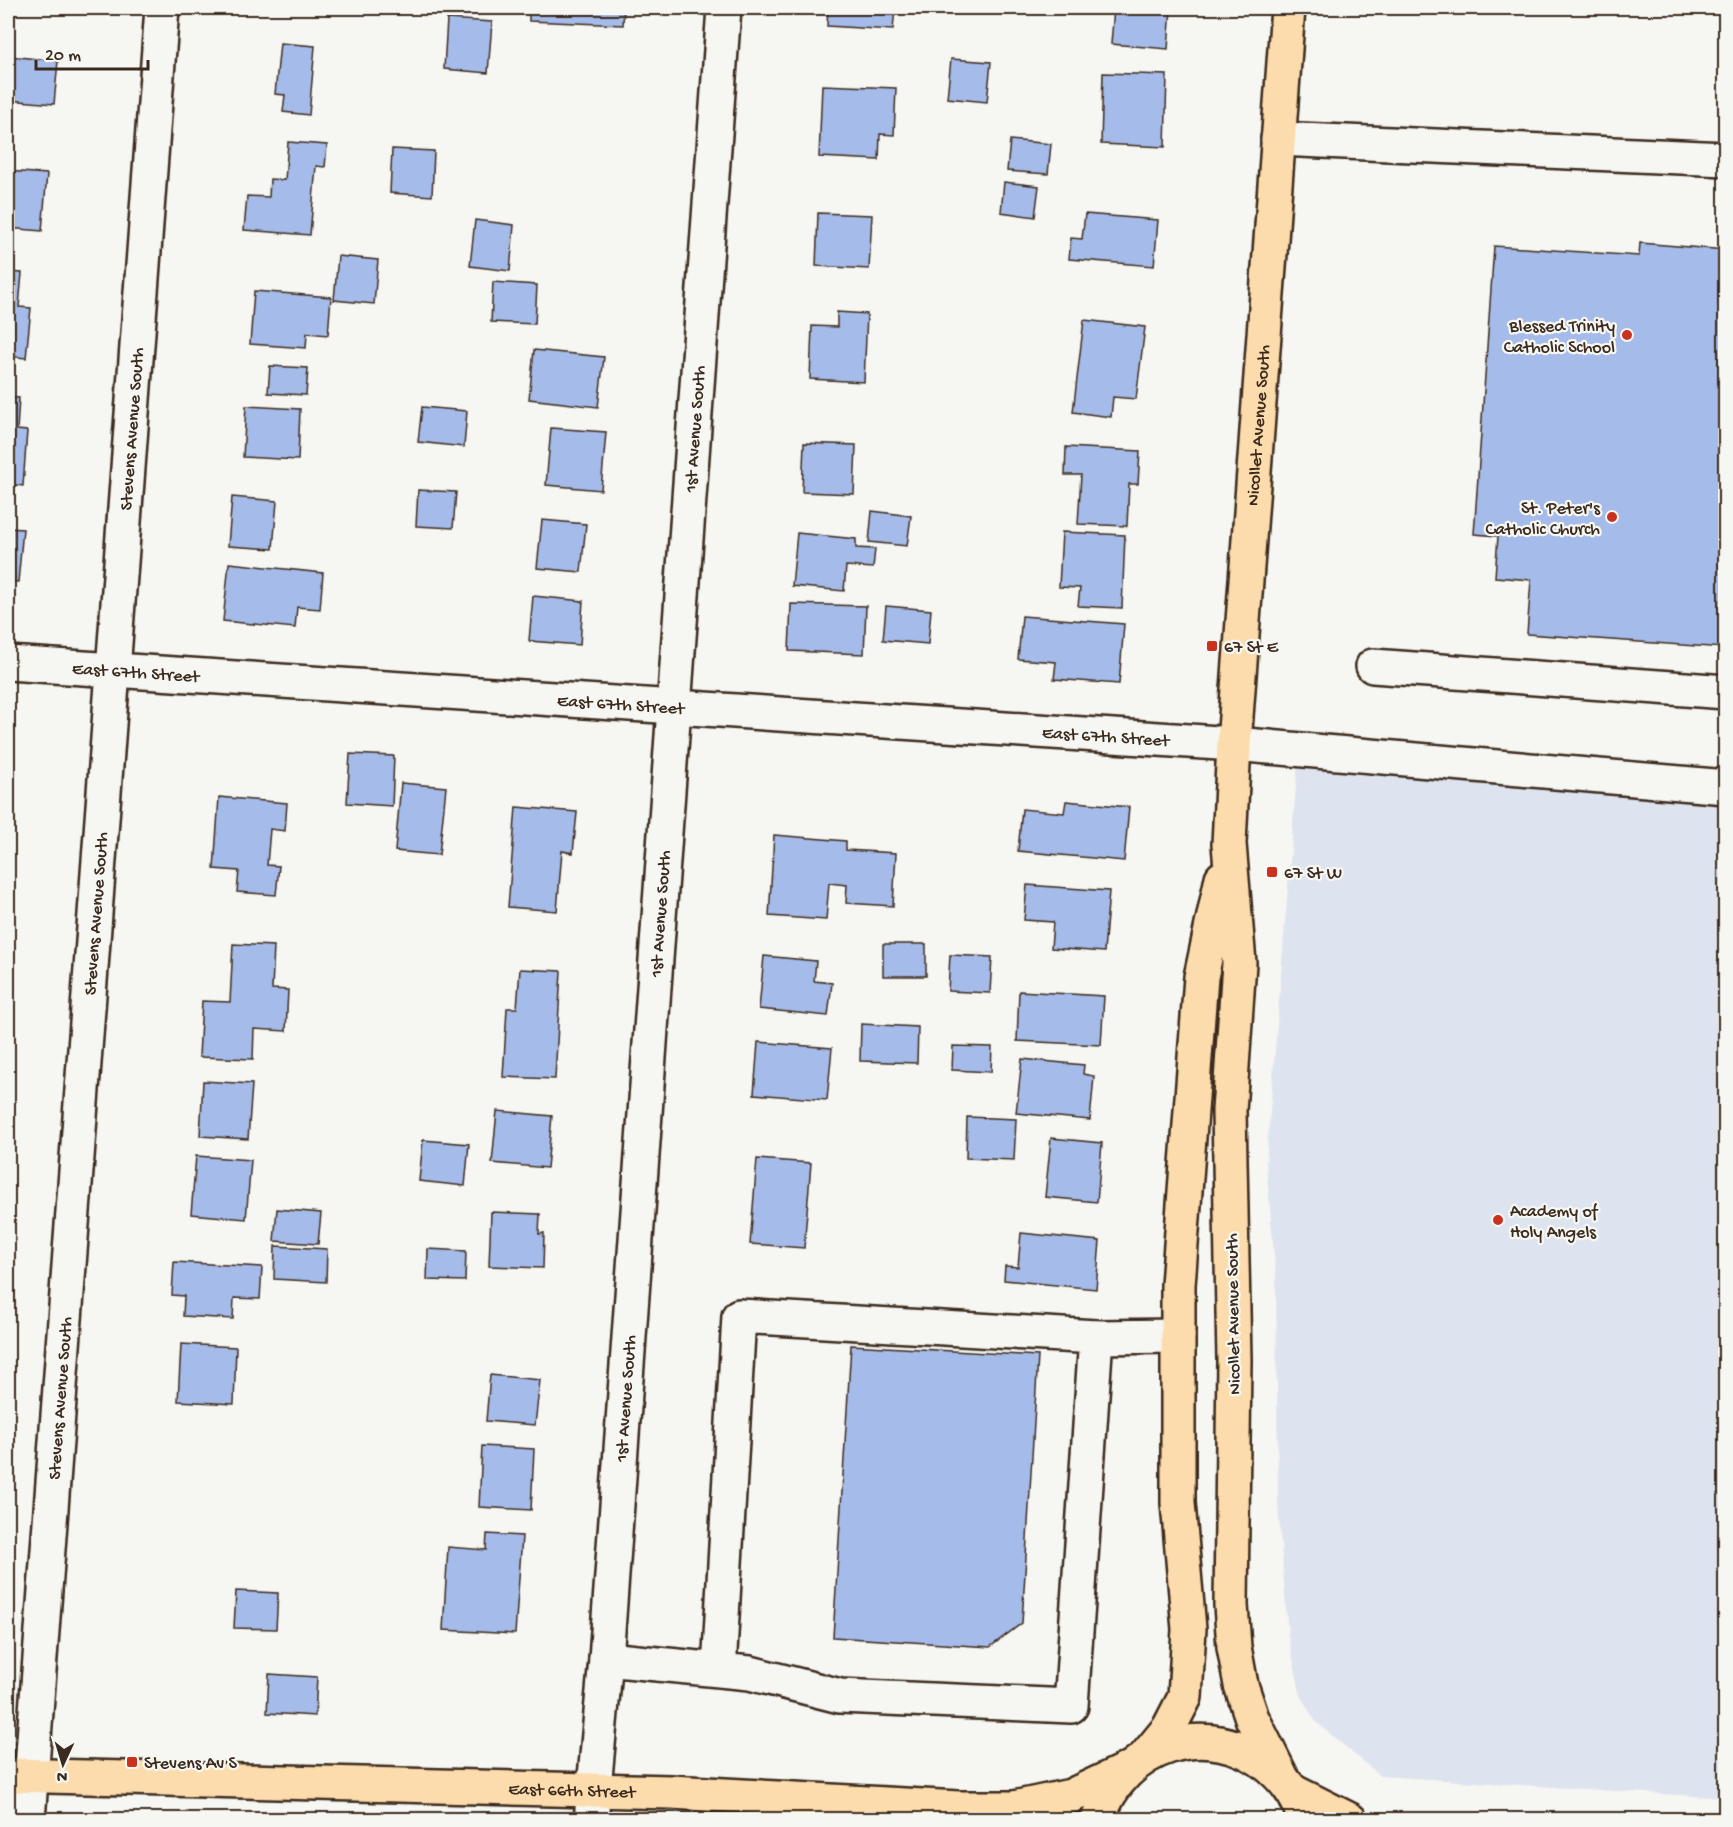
<svg xmlns="http://www.w3.org/2000/svg" width="1733" height="1827" font-family="'Gochi Hand',sans-serif">
<style>
.built{fill:#dee4ef}
.building{fill:#a5bbe9;stroke:#3b2a1e;stroke-width:1.5}
.lines{fill:none;stroke-linecap:round;stroke-linejoin:round}
.minor-casing{stroke:#3b2a1e;stroke-width:38}
.major-casing{stroke:#3b2a1e;stroke-width:38}
.minor{stroke:#f6f6f2;stroke-width:33}
.major{stroke:#fcdcac;stroke-width:33}
.poi-dot{fill:#c8321e;stroke:#f6f6f2;stroke-width:2}
.labels{text-anchor:middle;stroke-width:4.5;stroke-linejoin:round;paint-order:stroke}
.poi-label{font-size:18px;fill:#3b2a1e;stroke:#f6f6f2;text-anchor:start}
.street-label{font-size:18px;fill:#3b2a1e;stroke:#f6f6f2}
</style>
<rect width="100%" height="100%" fill="#f6f6f2"/>
<filter id="ink" filterUnits="userSpaceOnUse"><feTurbulence type="fractalNoise" baseFrequency=".0167" numOctaves="2"/><feDisplacementMap in="SourceGraphic" scale="12" xChannelSelector="R" yChannelSelector="G"/><feConvolveMatrix kernelMatrix="1 2 1 2 8 2 1 2 1" color-interpolation-filters="sRGB"/></filter>
<g filter="url(#ink)">
<path class="built" d="M 1299,748 L 1725,776 L 1725,1798 L 1380,1776 L 1316,1722 L 1301,1697 L 1288,1635 L 1278,1505 L 1276,1277 L 1266,1163 Z"/>
<g class="building">
<path d="M 529,8 L 624,8 L 623,25 L 529,21 Z"/>
<path d="M 828,8 L 895,8 L 893,30 L 827,26 Z"/>
<path d="M 1114,8 L 1171,8 L 1168,49 L 1111,44 Z"/>
<path d="M 447,19 L 492,22 L 488,73 L 444,69 Z"/>
<path d="M 280,43 L 315,46 L 309,115 L 283,112 L 285,95 L 275,94 Z"/>
<path d="M 8,56 L 58,61 L 54,104 L 8,100 Z"/>
<path d="M 951,59 L 991,62 L 987,102 L 947,98 Z"/>
<path d="M 1103,73 L 1167,75 L 1165,147 L 1101,144 Z"/>
<path d="M 822,85 L 896,88 L 894,135 L 880,134 L 879,160 L 819,157 Z"/>
<path d="M 1010,140 L 1051,144 L 1048,174 L 1007,171 Z"/>
<path d="M 288,142 L 327,145 L 325,167 L 316,166 L 310,235 L 244,230 L 247,196 L 269,197 L 270,179 L 285,180 Z"/>
<path d="M 392,149 L 434,151 L 432,196 L 390,193 Z"/>
<path d="M 8,171 L 47,174 L 42,231 L 8,228 Z"/>
<path d="M 1004,182 L 1039,186 L 1035,217 L 1001,212 Z"/>
<path d="M 818,213 L 872,215 L 869,269 L 816,266 Z"/>
<path d="M 1085,214 L 1158,220 L 1154,266 L 1069,259 L 1071,238 L 1082,239 Z"/>
<path d="M 475,220 L 514,225 L 510,271 L 470,266 Z"/>
<path d="M 1640,243 L 1726,250 L 1724,648 L 1527,634 L 1531,580 L 1495,577 L 1498,536 L 1474,534 L 1494,246 L 1639,256 Z"/>
<path d="M 338,256 L 378,260 L 374,304 L 334,300 Z"/>
<path d="M 8,272 L 22,273 L 19,307 L 31,308 L 26,358 L 8,356 Z"/>
<path d="M 493,282 L 537,285 L 535,324 L 491,322 Z"/>
<path d="M 254,291 L 331,297 L 328,335 L 307,333 L 306,348 L 250,344 Z"/>
<path d="M 837,312 L 867,314 L 864,382 L 810,379 L 812,326 L 837,327 Z"/>
<path d="M 1084,320 L 1145,327 L 1136,399 L 1113,397 L 1111,417 L 1073,412 Z"/>
<path d="M 534,350 L 604,357 L 598,407 L 529,399 Z"/>
<path d="M 270,366 L 308,368 L 306,395 L 268,393 Z"/>
<path d="M 8,397 L 19,398 L 17,430 L 27,431 L 23,486 L 8,484 Z"/>
<path d="M 246,406 L 300,409 L 298,460 L 243,457 Z"/>
<path d="M 422,407 L 467,411 L 464,447 L 418,442 Z"/>
<path d="M 551,428 L 606,432 L 601,490 L 546,485 Z"/>
<path d="M 804,443 L 856,445 L 854,494 L 802,492 Z"/>
<path d="M 1066,447 L 1140,451 L 1138,484 L 1129,484 L 1127,526 L 1078,524 L 1081,475 L 1065,475 Z"/>
<path d="M 418,490 L 456,492 L 453,528 L 416,526 Z"/>
<path d="M 232,497 L 277,501 L 273,549 L 228,546 Z"/>
<path d="M 872,511 L 911,516 L 907,546 L 869,542 Z"/>
<path d="M 542,520 L 586,524 L 581,572 L 537,568 Z"/>
<path d="M 8,528 L 23,529 L 18,582 L 8,581 Z"/>
<path d="M 1062,532 L 1125,535 L 1122,608 L 1078,606 L 1080,588 L 1059,587 Z"/>
<path d="M 797,533 L 856,539 L 856,548 L 875,549 L 873,568 L 846,566 L 844,591 L 792,586 Z"/>
<path d="M 229,563 L 323,573 L 320,609 L 297,607 L 295,628 L 223,621 Z"/>
<path d="M 533,596 L 583,601 L 580,645 L 529,641 Z"/>
<path d="M 791,604 L 866,606 L 864,654 L 789,651 Z"/>
<path d="M 886,606 L 931,610 L 928,644 L 883,640 Z"/>
<path d="M 1022,616 L 1124,624 L 1119,684 L 1054,679 L 1056,662 L 1018,659 Z"/>
<path d="M 8,746 L 13,747 L 8,813 Z"/>
<path d="M 350,754 L 394,756 L 392,806 L 347,803 Z"/>
<path d="M 401,783 L 446,787 L 439,855 L 395,851 Z"/>
<path d="M 219,797 L 287,803 L 285,831 L 270,829 L 267,865 L 279,866 L 276,895 L 237,892 L 239,871 L 214,869 Z"/>
<path d="M 1066,801 L 1129,807 L 1124,861 L 1018,851 L 1022,809 L 1064,813 Z"/>
<path d="M 516,807 L 577,812 L 573,853 L 562,851 L 557,911 L 508,907 Z"/>
<path d="M 774,835 L 846,841 L 846,850 L 896,853 L 893,906 L 846,903 L 847,885 L 829,883 L 826,920 L 769,916 Z"/>
<path d="M 1027,885 L 1109,891 L 1104,952 L 1051,948 L 1053,922 L 1024,920 Z"/>
<path d="M 233,944 L 274,946 L 272,989 L 288,990 L 286,1031 L 254,1029 L 253,1059 L 199,1057 L 202,1001 L 230,1002 Z"/>
<rect x="883" y="944" width="43" height="32"/>
<path d="M 950,955 L 992,957 L 990,993 L 948,991 Z"/>
<path d="M 764,956 L 816,961 L 814,981 L 832,983 L 828,1016 L 759,1009 Z"/>
<path d="M 520,969 L 561,971 L 555,1079 L 503,1077 L 507,1008 L 517,1008 Z"/>
<path d="M 1019,991 L 1104,996 L 1101,1045 L 1017,1041 Z"/>
<path d="M 861,1024 L 918,1027 L 917,1063 L 860,1061 Z"/>
<path d="M 758,1042 L 832,1048 L 827,1100 L 754,1094 Z"/>
<path d="M 953,1046 L 992,1047 L 991,1072 L 952,1070 Z"/>
<path d="M 1022,1059 L 1084,1065 L 1083,1074 L 1094,1076 L 1090,1120 L 1016,1113 Z"/>
<path d="M 203,1081 L 252,1084 L 248,1139 L 200,1136 Z"/>
<path d="M 497,1111 L 552,1116 L 547,1168 L 492,1163 Z"/>
<path d="M 967,1117 L 1016,1119 L 1014,1160 L 966,1158 Z"/>
<path d="M 1051,1138 L 1102,1143 L 1097,1202 L 1045,1197 Z"/>
<path d="M 423,1140 L 469,1144 L 465,1186 L 419,1181 Z"/>
<path d="M 196,1156 L 251,1160 L 246,1219 L 191,1214 Z"/>
<path d="M 757,1159 L 811,1163 L 804,1248 L 750,1244 Z"/>
<path d="M 277,1209 L 321,1213 L 318,1244 L 274,1241 Z"/>
<path d="M 491,1212 L 540,1214 L 539,1234 L 544,1233 L 543,1268 L 489,1266 Z"/>
<path d="M 1021,1233 L 1100,1241 L 1096,1289 L 1004,1280 L 1005,1266 L 1018,1267 Z"/>
<path d="M 275,1246 L 327,1249 L 326,1282 L 274,1279 Z"/>
<path d="M 428,1249 L 466,1251 L 465,1281 L 427,1280 Z"/>
<path d="M 174,1262 L 262,1267 L 260,1299 L 234,1298 L 233,1319 L 183,1316 L 184,1296 L 172,1295 Z"/>
<path d="M 181,1344 L 236,1347 L 234,1404 L 178,1401 Z"/>
<path d="M 851,1345 L 1038,1356 L 1022,1623 L 990,1647 L 833,1637 Z"/>
<path d="M 490,1375 L 540,1380 L 535,1425 L 486,1421 Z"/>
<path d="M 482,1446 L 534,1449 L 531,1510 L 479,1507 Z"/>
<path d="M 487,1534 L 522,1536 L 515,1634 L 443,1630 L 448,1547 L 486,1550 Z"/>
<path d="M 236,1591 L 278,1593 L 276,1629 L 234,1628 Z"/>
<path d="M 269,1674 L 317,1677 L 315,1716 L 267,1713 Z"/>
</g>
<g class="lines">
<defs>
<g id="minor">
<path d="M 1278,139 L 1726,159"/>
<path id="s1" d="M 8,663 L 1234,744 L 1726,787"/>
<path d="M 1373,666 L 1726,692"/>
<path d="M 1096,1337 L 1178,1336"/>
<path d="M 606,1659 L 750,1673 L 840,1696 L 1071,1706 L 1096,1337 L 739,1316 L 719,1670"/>
<path id="s2" d="M 28,1820 L 162,8"/>
<path id="s3" d="M 591,1820 L 606,1659 L 724,8"/>
</g>
<g id="major">
<path d="M 1146,1756 L 1169,1728 L 1185,1697 L 1189,1629 L 1178,1503 L 1178,1285 L 1201,977 L 1222,878"/>
<path id="s4" d="M 8,1775 L 671,1792 L 959,1808 L 1014,1808 L 1071,1796 L 1128,1769"/>
<path id="s5" d="M 1281,1776 L 1252,1718 L 1241,1685 L 1234,1647 L 1231,1605 L 1234,1360 L 1229,1111 L 1239,963 L 1229,844 L 1234,744 L 1288,8"/>
<path d="M 1292,1791 L 1350,1820"/>
<path d="M 1098,1820 C 1121,1745 1209,1716 1270,1767 C 1286,1781 1300,1798 1304,1820"/>
</g>
</defs>
<use href="#minor" class="minor-casing"/>
<use href="#major" class="major-casing"/>
<use href="#minor" class="minor"/>
<use href="#major" class="major"/>
</g>
</g>
<g class="poi-dot">
<circle cx="1627" cy="335" r="6"/>
<circle cx="1612" cy="517" r="6"/>
<rect x="1206" y="640" width="12" height="12" rx="3"/>
<rect x="1266" y="866" width="12" height="12" rx="3"/>
<circle cx="1498" cy="1220" r="6"/>
<rect x="126" y="1756" width="12" height="12" rx="3"/>
</g>
<g class="labels">
<g class="poi-label">
<text x="1615" y="331" text-anchor="end">Blessed Trinity<tspan x="1615" dy="21">Catholic School</tspan></text>
<text x="1600" y="513" text-anchor="end">St. Peter's<tspan x="1600" dy="21">Catholic Church</tspan></text>
<text x="1224" y="652">67 St E</text>
<text x="1284" y="878">67 St W</text>
<text x="1510" y="1216">Academy of<tspan x="1510" dy="21">Holy Angels</tspan></text>
<text x="144" y="1768">Stevens Av S</text>
</g>
<g class="street-label">
<text dy="6" stroke="none"><textPath href="#s5" startOffset="1362">Nicollet Avenue South</textPath></text>
<text dy="6" stroke="none"><textPath href="#s2" startOffset="1395">Stevens Avenue South</textPath></text>
<text dy="6" stroke="none"><textPath href="#s3" startOffset="1395">1st Avenue South</textPath></text>
<text dy="6" stroke="none"><textPath href="#s1" startOffset="128">East 67th Street</textPath></text>
<text dy="6" stroke="none"><textPath href="#s1" startOffset="614">East 67th Street</textPath></text>
<text dy="6" stroke="none"><textPath href="#s1" startOffset="1100">East 67th Street</textPath></text>
<text dy="6" stroke="none"><textPath href="#s2" startOffset="909">Stevens Avenue South</textPath></text>
<text dy="6" stroke="none"><textPath href="#s3" startOffset="909">1st Avenue South</textPath></text>
<text transform="translate(1232 1314) rotate(-91)" y="6">Nicollet Avenue South</text>
<text dy="6" stroke="none"><textPath href="#s2" startOffset="423">Stevens Avenue South</textPath></text>
<text dy="6" stroke="none"><textPath href="#s3" startOffset="423">1st Avenue South</textPath></text>
<text dy="6" stroke="none"><textPath href="#s4" startOffset="564">East 66th Street</textPath></text>
</g>
</g>
<rect width="1733" height="1827" fill="none" stroke="#f6f6f2" stroke-width="30"/>
<rect x="15" y="15" width="1703" height="1797" fill="none" stroke="#3b2a1e" stroke-width="2" filter="url(#ink)"/>
<g transform="translate(63 1764) rotate(184)" stroke="#f6f6f2" stroke-width="4.5" paint-order="stroke">
<path d="M0-4.5L10 22L0 15L-10 22Z" fill="#3b2a1e"/>
<text y="-9" font-size="16" font-weight="bold" text-anchor="middle" fill="#3b2a1e">N</text>
</g>
<path d="M36 60v9h112v-9" fill="none" stroke="#3b2a1e" stroke-width="3"/>
<text x="45" y="60" font-size="18" fill="#3b2a1e" stroke="#f6f6f2" stroke-width="4.5" paint-order="stroke">20 m</text>
</svg>
